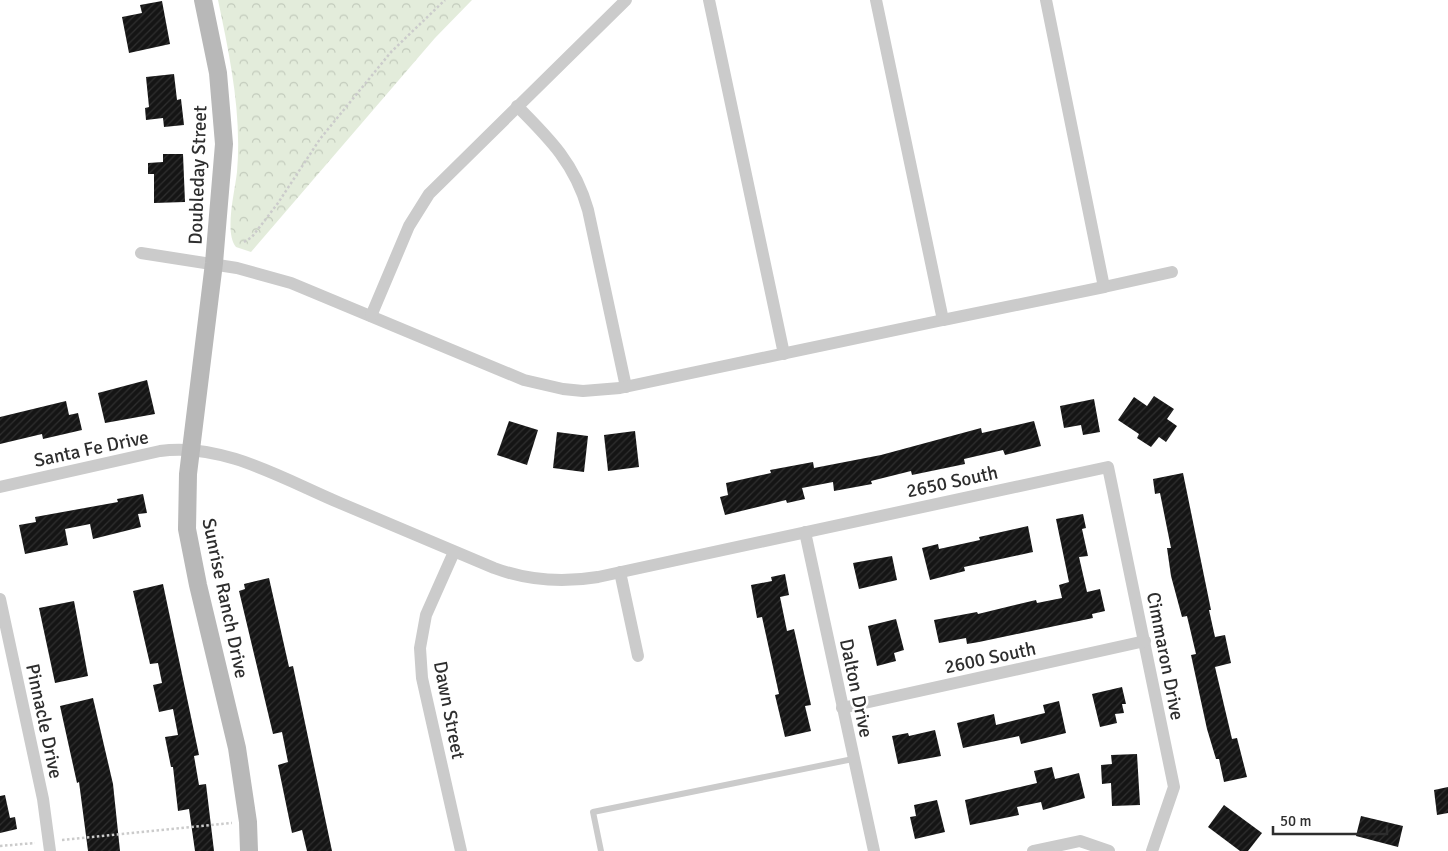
<svg xmlns="http://www.w3.org/2000/svg" width="1448" height="851" font-family="Signika,sans-serif">
<style>
.forest{fill:url(#forest-crowns)}
.building{fill:url(#building-hatch)}
.lines{fill:none;stroke-linecap:round;stroke-linejoin:round}
.path{stroke:#cbcbcb;stroke-width:2.5;stroke-dasharray:2.5 2.5;stroke-linecap:butt}
.lane{stroke:#cbcbcb;stroke-width:6}
.street{stroke:#cbcbcb;stroke-width:12}
.secondary{stroke:#b8b8b8;stroke-width:18}
.labels{text-anchor:middle;stroke-width:5;stroke-linejoin:round;paint-order:stroke}
.street-label{font-size:19px;fill:#2e2e2e;stroke:#fff}
</style>
<defs>
<pattern id="forest-crowns" width="20" height="18" patternUnits="userSpaceOnUse" patternTransform="scale(1.25)"><rect width="20" height="18" fill="#e3ecdb"/><path d="M2 6a3 3 0 1 1 6 0M12 15a3 3 0 1 1 6 0" fill="none" stroke="#c3cbbc"/></pattern>
<pattern id="building-hatch" width="6" height="6" patternUnits="userSpaceOnUse" patternTransform="scale(1.25)"><rect width="6" height="6" fill="#151515"/><path d="M-1 1l2-2M0 6l6-6M5 7l2-2" fill="none" stroke="#2f2f2f"/></pattern>
</defs>
<rect width="100%" height="100%" fill="#fff"/>
<path class="forest" d="M 218,0 L 472,0 L 435,38 L 251,252 L 236,247 C 224,233 235,191 237,172 C 242,114 230,57 218,0 Z"/>
<g class="building">
<path d="M 162,1 L 170,44 L 129,53 L 122,17 L 142,13 L 140,5 Z"/>
<path d="M 174,74 L 177,100 L 181,99 L 184,125 L 164,127 L 163,118 L 146,120 L 145,108 L 149,107 L 146,77 Z"/>
<path d="M 163,154 L 183,154 L 185,202 L 154,203 L 154,174 L 148,174 L 148,163 L 163,162 Z"/>
<path d="M 147,380 L 155,414 L 105,423 L 98,393 Z"/>
<path d="M 1154,396 L 1174,409 L 1167,419 L 1177,426 L 1166,442 L 1159,437 L 1151,447 L 1137,438 L 1139,434 L 1118,420 L 1134,397 L 1147,406 Z"/>
<path d="M 1094,399 L 1100,432 L 1083,435 L 1081,425 L 1064,428 L 1060,406 Z"/>
<path d="M 66,401 L 69,415 L 78,413 L 82,430 L 43,439 L 42,434 L 0,444 L 0,417 Z"/>
<path d="M 509,421 L 538,430 L 527,465 L 497,455 Z"/>
<path d="M 1034,421 L 1041,446 L 1005,455 L 1003,450 L 964,459 L 965,464 L 912,475 L 911,471 L 871,481 L 872,484 L 834,491 L 833,482 L 802,488 L 805,499 L 787,503 L 786,500 L 725,515 L 720,497 L 728,495 L 726,483 L 771,473 L 770,470 L 813,462 L 814,468 L 881,455 L 981,428 L 982,433 Z"/>
<path d="M 635,431 L 639,467 L 608,471 L 604,435 Z"/>
<path d="M 557,432 L 588,436 L 584,472 L 553,468 Z"/>
<path d="M 1183,473 L 1211,610 L 1209,610 L 1215,637 L 1225,635 L 1231,663 L 1215,667 L 1232,739 L 1237,738 L 1247,777 L 1224,782 L 1219,759 L 1216,759 L 1207,729 L 1191,655 L 1196,654 L 1187,616 L 1182,617 L 1171,576 L 1167,548 L 1171,548 L 1160,493 L 1155,494 L 1153,479 Z"/>
<path d="M 143,494 L 147,513 L 138,514 L 141,527 L 93,539 L 90,524 L 65,529 L 68,545 L 25,554 L 19,525 L 36,522 L 35,517 L 118,502 L 117,499 Z"/>
<path d="M 1083,514 L 1086,528 L 1082,529 L 1088,556 L 1079,557 L 1087,592 L 1100,589 L 1105,611 L 1092,614 L 1093,618 L 979,642 L 967,644 L 966,638 L 939,643 L 934,620 L 977,612 L 978,614 L 1036,600 L 1037,603 L 1062,598 L 1059,585 L 1069,582 L 1056,519 Z"/>
<path d="M 1028,526 L 1033,552 L 964,567 L 965,571 L 930,580 L 922,548 L 938,544 L 939,549 L 980,540 L 979,537 Z"/>
<path d="M 892,556 L 897,580 L 859,589 L 853,563 Z"/>
<path d="M 785,574 L 789,595 L 780,597 L 787,631 L 794,629 L 811,705 L 805,706 L 811,731 L 785,737 L 775,695 L 779,694 L 762,617 L 757,618 L 751,585 L 772,581 L 771,577 Z"/>
<path d="M 269,578 L 289,667 L 293,666 L 332,851 L 307,851 L 302,830 L 292,833 L 278,765 L 288,762 L 282,732 L 273,734 L 239,591 L 245,589 L 244,584 Z"/>
<path d="M 163,584 L 199,755 L 194,756 L 199,785 L 206,784 L 214,851 L 195,851 L 189,809 L 178,811 L 173,767 L 171,767 L 165,737 L 178,735 L 173,709 L 159,712 L 153,685 L 162,683 L 158,663 L 150,664 L 133,591 Z"/>
<path d="M 74,601 L 88,676 L 55,683 L 39,608 Z"/>
<path d="M 896,619 L 904,650 L 894,653 L 896,661 L 877,666 L 868,626 Z"/>
<path d="M 1122,687 L 1126,704 L 1122,704 L 1124,713 L 1115,714 L 1117,723 L 1100,727 L 1092,694 Z"/>
<path d="M 93,698 L 113,784 L 120,851 L 88,851 L 79,782 L 77,783 L 60,706 Z"/>
<path d="M 1059,701 L 1066,733 L 1021,744 L 1019,736 L 963,748 L 957,723 L 994,714 L 996,725 L 1045,713 L 1043,705 Z"/>
<path d="M 935,730 L 941,756 L 898,764 L 892,736 L 908,733 L 909,736 Z"/>
<path d="M 1137,754 L 1140,805 L 1112,806 L 1111,783 L 1102,784 L 1101,765 L 1112,764 L 1111,755 Z"/>
<path d="M 1052,767 L 1055,779 L 1079,773 L 1085,798 L 1043,810 L 1041,802 L 1017,807 L 1019,815 L 970,825 L 965,800 L 1037,783 L 1034,771 Z"/>
<path d="M 1448,787 L 1448,813 L 1437,815 L 1434,790 Z"/>
<path d="M 5,795 L 10,818 L 15,817 L 17,829 L 0,833 L 0,796 Z"/>
<path d="M 937,800 L 945,832 L 915,839 L 910,817 L 916,816 L 914,805 Z"/>
<path d="M 1224,805 L 1262,833 L 1248,851 L 1240,851 L 1208,827 Z"/>
<path d="M 1361,816 L 1403,826 L 1398,847 L 1356,836 Z"/>
</g>
<g class="lines">
<g class="path">
<path d="M 244,242 L 252,237 L 278,203 L 320,139 L 391,52 L 445,0"/>
<path d="M 62,840 L 232,823"/>
<path d="M 0,846 L 35,843"/>
</g>
<path class="lane" d="M 601,851 L 593,812 L 853,759"/>
<g class="street">
<path d="M 709,0 L 784,354"/>
<path d="M 517,106 C 550,139 575,164 588,210 L 626,387"/>
<path d="M 141,253 L 237,268 L 291,283 L 524,380 L 563,389 L 583,391 L 620,388 L 943,320 L 876,0"/>
<path d="M 1104,287 L 1172,272"/>
<path d="M 371,316 L 409,226 L 429,194 L 626,0"/>
<path d="M 943,320 L 1104,287 L 1046,0"/>
<path d="M 0,487 L 160,451 C 223,442 285,480 340,503 C 392,525 443,547 494,568 C 529,581 562,583 598,577 L 1108,467 L 1174,787 L 1152,851"/>
<path d="M 805,532 L 874,851"/>
<path d="M 454,552 L 426,615 L 420,648 L 422,678 L 461,851"/>
<path d="M 620,572 L 638,656"/>
<path d="M 0,599 L 43,799 L 50,851"/>
<path d="M 842,708 L 1145,641"/>
<path d="M 1033,851 L 1080,841 L 1109,851"/>
</g>
<path class="secondary" d="M 203,0 L 218,73 L 224,144 L 214,263 L 188,474 L 187,529 L 198,585 L 237,748 L 248,822 L 249,851"/>
</g>
<g class="labels">
<g class="street-label">
<text transform="translate(197 175) rotate(-88)" y="7">Doubleday Street</text>
<text transform="translate(91 448) rotate(-12)" y="7">Santa Fe Drive</text>
<text transform="translate(952 481) rotate(-12)" y="7">2650 South</text>
<text transform="translate(226 598) rotate(78)" y="7">Sunrise Ranch Drive</text>
<text transform="translate(1166 656) rotate(79)" y="7">Cimmaron Drive</text>
<text transform="translate(990 657) rotate(-12)" y="7">2600 South</text>
<text transform="translate(857 688) rotate(78)" y="7">Dalton Drive</text>
<text transform="translate(450 710) rotate(79)" y="7">Dawn Street</text>
<text transform="translate(45 721) rotate(78)" y="7">Pinnacle Drive</text>
</g>
</g>
<path d="M1273 826v8h114v-8" fill="none" stroke="#2e2e2e" stroke-width="2.5"/>
<text x="1280" y="826" font-size="15" fill="#2e2e2e" stroke="#ffffff" stroke-width="4" paint-order="stroke">50 m</text>
</svg>
